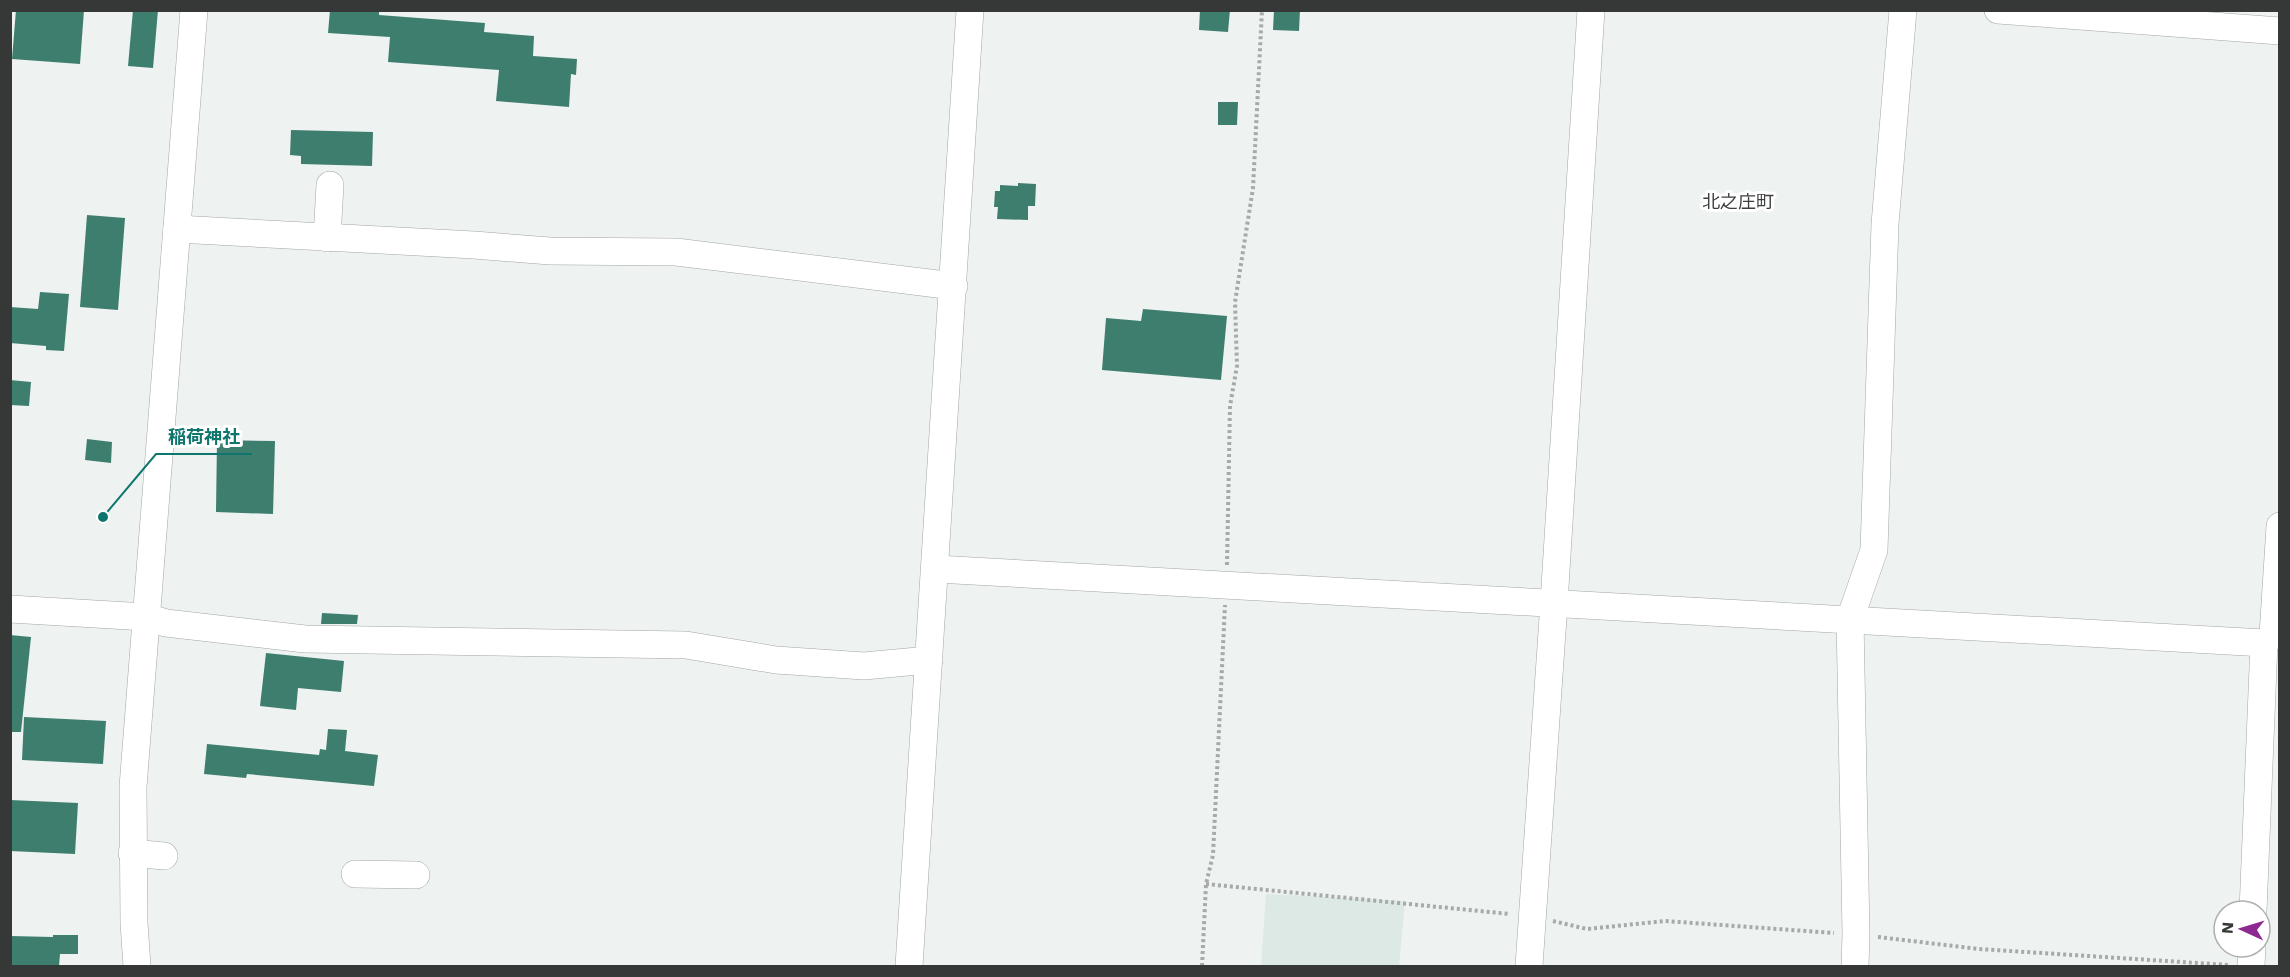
<svg xmlns="http://www.w3.org/2000/svg" width="2290" height="977" font-family="'Work Sans','Noto Sans JP',sans-serif">
<style>
.built{fill:#dce9e5}
.building{fill:#3e7e6f}
.lines{fill:none;stroke-linecap:round;stroke-linejoin:round}
.minor-casing{stroke:#a3a6a5;stroke-width:28}
.path{stroke:#a7aaa9;stroke-width:4;stroke-dasharray:3 3;stroke-linecap:butt}
.minor{stroke:#fff;stroke-width:27}
.labels{text-anchor:middle;stroke-width:6;stroke-linejoin:round;paint-order:stroke}
.neighbourhood-label{font-size:18px;fill:#3c3f3e;stroke:#fff}
.leader{fill:none;stroke:#0f766e;stroke-width:2}
.callout-dot{fill:#0f766e;stroke:#fff;stroke-width:2}
.callout-label{font-size:18px;text-anchor:middle;font-weight:bold;fill:#0f766e;stroke:#fff;stroke-width:6;stroke-linejoin:round;paint-order:stroke}
</style>
<rect width="100%" height="100%" fill="#eef2f0"/>
<path class="built" d="M 1266,894 L 1405,901 L 1399,966 L 1261,966 Z"/>
<g class="building">
<path d="M 16,10 L 84,10 L 80,64 L 12,59 Z"/>
<path d="M 133,10 L 158,10 L 153,68 L 128,66 Z"/>
<path d="M 330,10 L 379,10 L 379,15 L 485,23 L 484,32 L 534,36 L 533,56 L 577,59 L 576,75 L 571,74 L 569,107 L 496,101 L 499,70 L 388,62 L 390,37 L 328,33 Z"/>
<path d="M 1200,10 L 1230,10 L 1228,32 L 1199,30 Z"/>
<path d="M 1274,10 L 1300,10 L 1299,31 L 1273,30 Z"/>
<path d="M 1218,102 L 1238,102 L 1237,125 L 1218,125 Z"/>
<path d="M 291,130 L 373,132 L 372,166 L 301,164 L 301,156 L 290,155 Z"/>
<path d="M 1018,183 L 1036,184 L 1035,206 L 1028,206 L 1028,220 L 997,219 L 998,207 L 994,207 L 995,191 L 1000,191 L 1000,185 L 1018,186 Z"/>
<path d="M 87,215 L 125,218 L 118,310 L 80,307 Z"/>
<path d="M 40,292 L 69,294 L 64,351 L 46,350 L 46,346 L 10,343 L 10,307 L 38,309 Z"/>
<path d="M 1143,309 L 1227,316 L 1221,380 L 1102,370 L 1106,318 L 1141,321 Z"/>
<path d="M 10,380 L 31,382 L 29,406 L 10,405 Z"/>
<path d="M 87,439 L 112,442 L 111,463 L 85,460 Z"/>
<path d="M 217,440 L 275,441 L 273,514 L 216,512 Z"/>
<path d="M 322,613 L 358,615 L 357,624 L 321,624 Z"/>
<path d="M 10,635 L 31,637 L 21,732 L 10,732 Z"/>
<path d="M 266,653 L 344,661 L 341,692 L 298,688 L 296,710 L 260,706 Z"/>
<path d="M 24,717 L 106,721 L 103,764 L 22,760 Z"/>
<path d="M 328,729 L 347,730 L 345,751 L 378,755 L 374,786 L 247,774 L 246,778 L 204,774 L 207,744 L 319,755 L 320,749 L 326,750 Z"/>
<path d="M 10,800 L 78,803 L 75,854 L 10,851 Z"/>
<path d="M 53,935 L 78,935 L 78,954 L 60,954 L 59,966 L 10,966 L 10,936 L 53,937 Z"/>
</g>
<g class="lines">
<defs>
<g id="minor">
<path d="M 1998,10 L 2280,31"/>
<path d="M 177,229 L 474,245 L 550,251 L 676,252 L 954,286"/>
<path d="M 327,238 L 330,185"/>
<path d="M 936,569 L 2264,643"/>
<path d="M 10,609 L 146,617 L 166,623 L 305,639 L 686,645 L 776,660 L 864,666 L 929,660"/>
<path d="M 132,853 L 164,856"/>
<path d="M 355,874 L 416,875"/>
<path d="M 2253,911 L 2264,643 L 2273,635 L 2280,526"/>
<path d="M 137,966 L 134,923 L 133,787 L 194,10"/>
<path d="M 909,966 L 970,10"/>
<path d="M 1529,966 L 1554,603 L 1591,10"/>
<path d="M 1855,966 L 1856,934 L 1850,619 L 1874,550 L 1885,224 L 1903,10"/>
<path d="M 2251,966 L 2252,947"/>
</g>
</defs>
<use href="#minor" class="minor-casing"/>
<g class="path">
<path d="M 1227,565 L 1230,406 L 1237,366 L 1235,302 L 1253,188 L 1262,10"/>
<path d="M 1206,884 L 1510,914"/>
<path d="M 1553,921 L 1587,929 L 1665,921 L 1834,933"/>
<path d="M 1878,937 L 1979,949 L 2229,965"/>
<path d="M 1202,966 L 1206,884 L 1213,855 L 1225,605"/>
</g>
<use href="#minor" class="minor"/>
</g>
<g class="labels">
<g class="neighbourhood-label">
<text x="1738" y="208">北之庄町</text>
</g>
</g>
<path class="leader" d="M103 517L156 454H252"/>
<circle class="callout-dot" cx="103" cy="517" r="6"/>
<g class="callout-label">
<text x="204" y="443">稲荷神社</text>
</g>
<rect width="2290" height="977" fill="none" stroke="#363737" stroke-width="24"/>
<g transform="translate(2242 929) rotate(274)"><circle r="28" fill="#ffffff" stroke="#afafaf" stroke-width="1.5"/>
<path d="M0-4.5L10 22L0 15L-10 22Z" fill="#8d2990"/>
<text y="-9" font-size="16" font-weight="bold" text-anchor="middle" fill="#363737">N</text>
</g>
</svg>
